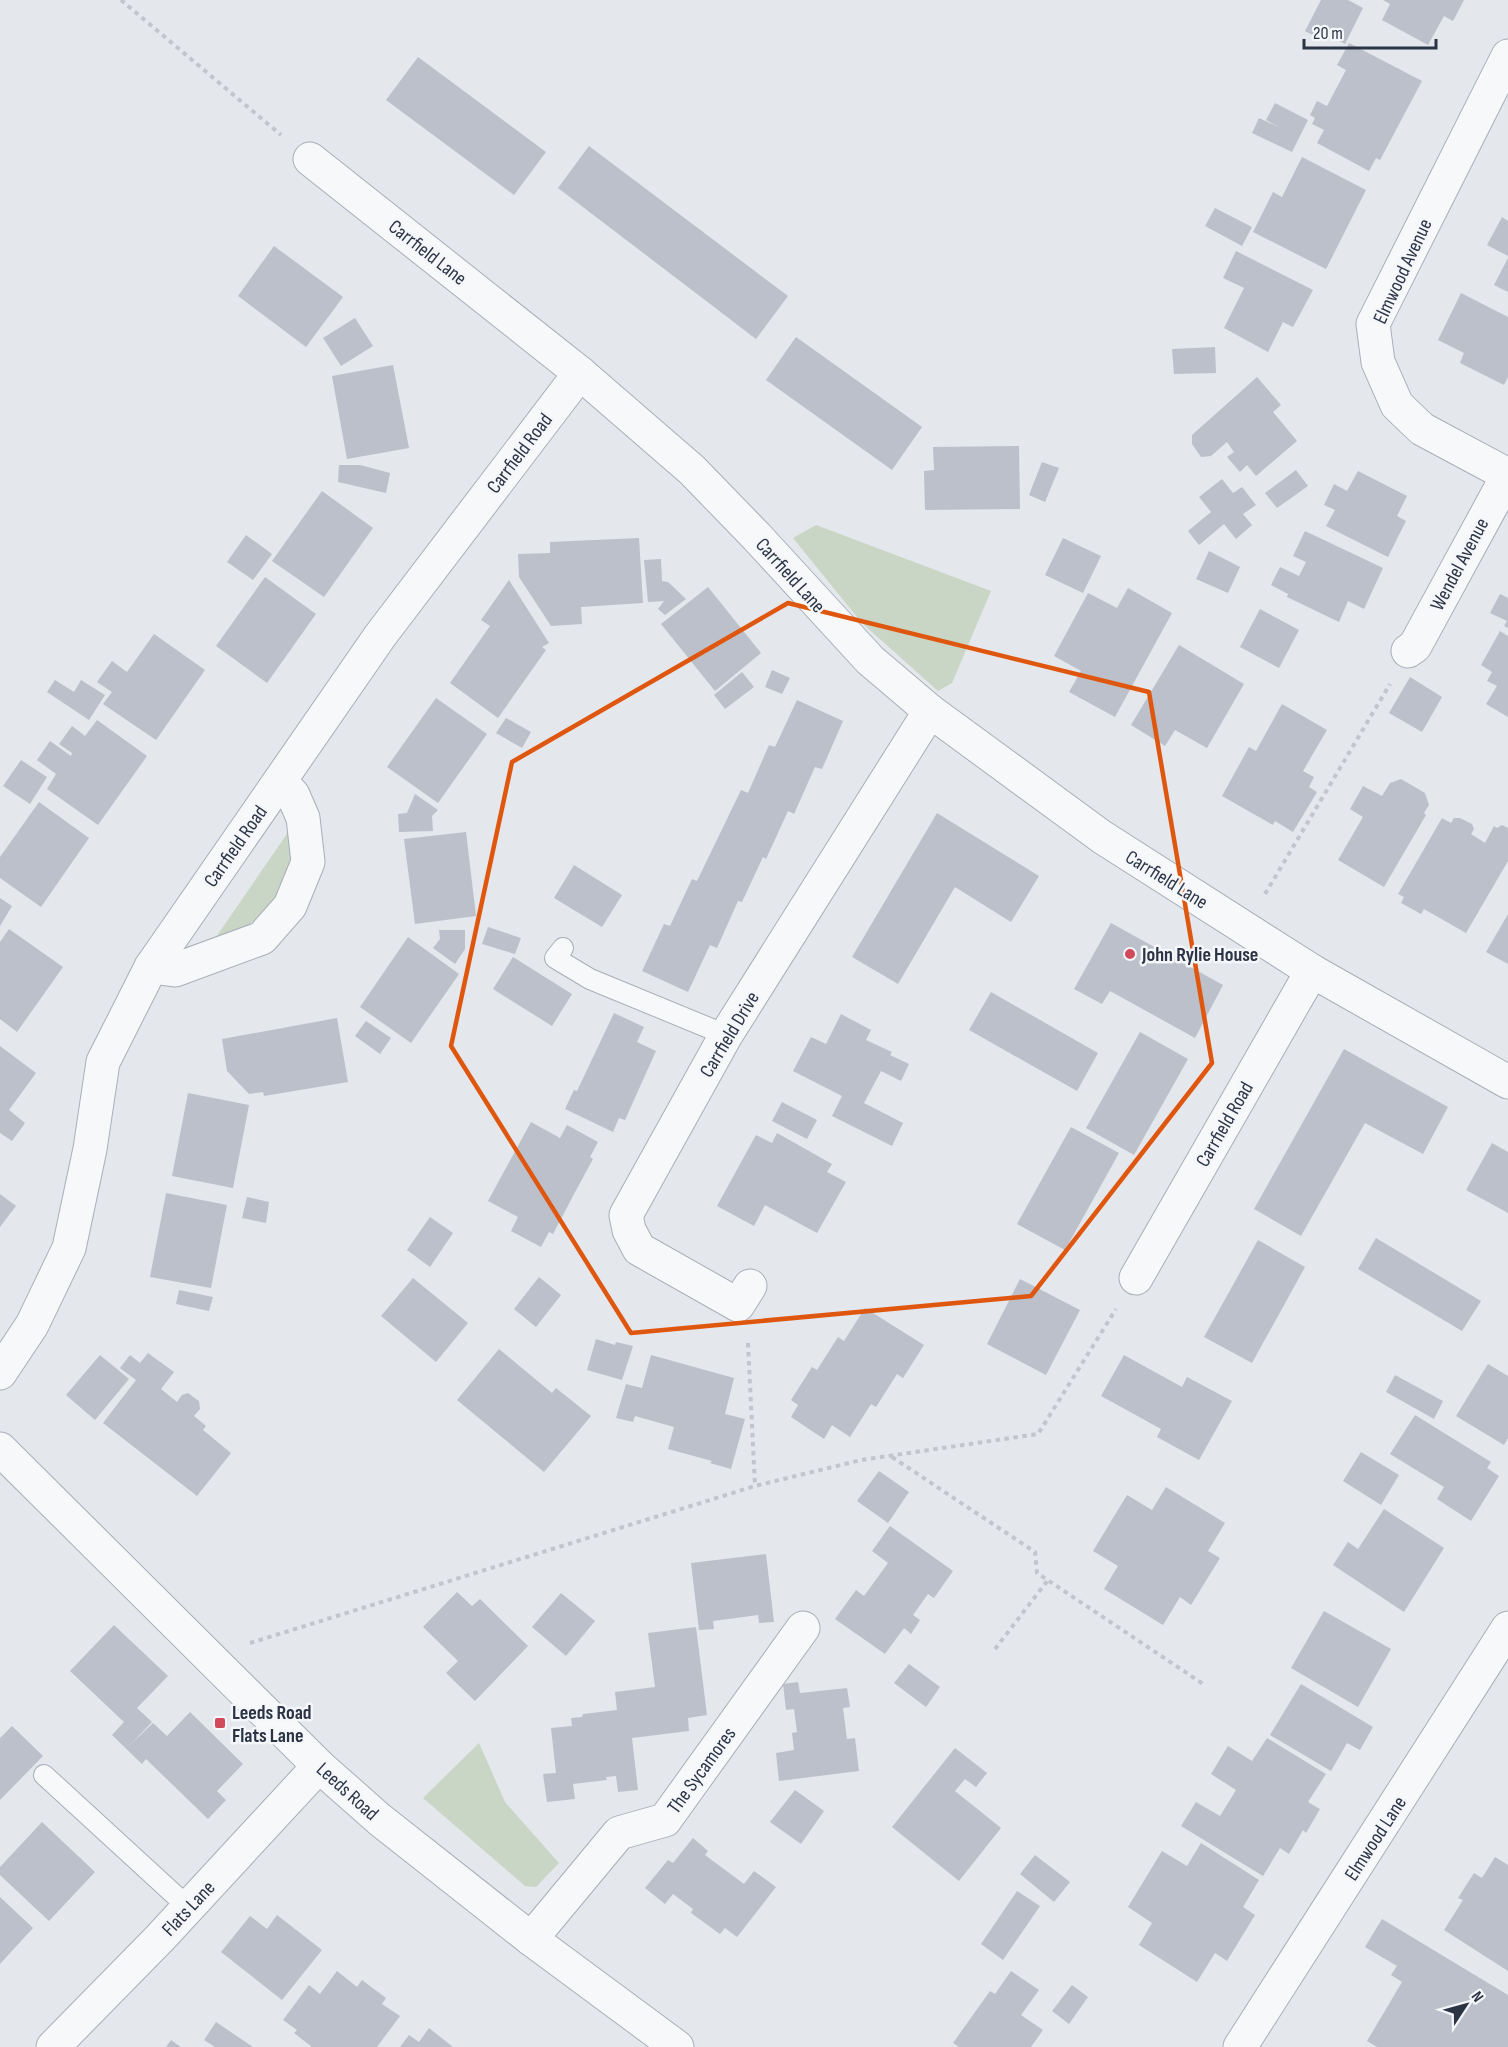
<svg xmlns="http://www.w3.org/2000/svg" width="1508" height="2047" font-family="'Sofia Sans Condensed',sans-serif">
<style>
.green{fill:#c9d6c5}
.building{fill:#bbc0ca}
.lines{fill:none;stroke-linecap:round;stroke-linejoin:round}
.service-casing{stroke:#a9aeb7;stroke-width:22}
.minor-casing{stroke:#a9aeb7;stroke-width:35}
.tertiary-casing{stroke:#a9aeb7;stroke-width:35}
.path{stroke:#c2c5cb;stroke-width:4;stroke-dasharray:4.5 4.5;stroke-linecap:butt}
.service{stroke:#f7f8fa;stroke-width:20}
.minor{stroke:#f7f8fa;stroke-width:33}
.tertiary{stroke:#f7f8fa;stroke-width:33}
.marked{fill:none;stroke:#df570f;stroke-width:4.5;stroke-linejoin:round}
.poi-dot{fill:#d1495b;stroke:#f4f6f9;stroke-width:2}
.labels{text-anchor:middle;stroke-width:5;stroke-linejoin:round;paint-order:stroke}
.street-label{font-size:20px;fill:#2b3445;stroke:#f4f6f9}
.poi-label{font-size:20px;font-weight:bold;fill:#2b3445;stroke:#f4f6f9;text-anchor:start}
</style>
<rect width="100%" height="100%" fill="#e4e7ec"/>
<g class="green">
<path d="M 816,525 L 991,591 L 952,683 L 938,691 L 862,623 L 793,538 Z"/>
<path d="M 291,828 L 295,845 L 288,882 L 261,916 L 242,929 L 214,940 Z"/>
<path d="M 479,1743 L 505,1802 L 559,1863 L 536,1887 L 525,1886 L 423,1798 Z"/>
</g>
<g class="building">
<path d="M 1321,0 L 1348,0 L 1363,8 L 1345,44 L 1323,33 L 1320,39 L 1305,31 Z"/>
<path d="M 1383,0 L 1464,0 L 1453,21 L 1444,16 L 1428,45 L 1382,20 L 1390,4 Z"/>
<path d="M 1349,43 L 1422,81 L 1380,160 L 1376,158 L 1369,171 L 1317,143 L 1324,130 L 1312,124 L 1315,118 L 1310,115 L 1317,101 L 1327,106 L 1346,70 L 1337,65 Z"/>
<path d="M 418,57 L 546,152 L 514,195 L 386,100 Z"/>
<path d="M 1275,103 L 1308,120 L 1292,152 L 1252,133 L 1259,118 L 1281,128 L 1266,120 Z"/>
<path d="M 589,146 L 788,296 L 756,339 L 558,188 Z"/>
<path d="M 1302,157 L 1366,190 L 1326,269 L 1253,232 L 1273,192 L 1282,197 Z"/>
<path d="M 1215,208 L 1252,227 L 1242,246 L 1205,226 Z"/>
<path d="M 1502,217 L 1508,221 L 1508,256 L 1487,245 Z"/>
<path d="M 274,246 L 343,297 L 306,347 L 238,296 Z"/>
<path d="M 1236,251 L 1313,290 L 1293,327 L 1283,322 L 1268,352 L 1224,328 L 1244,288 L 1223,278 Z"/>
<path d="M 1508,258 L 1508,292 L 1494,285 Z"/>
<path d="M 1461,293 L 1508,317 L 1508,377 L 1504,385 L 1460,363 L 1464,353 L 1438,340 Z"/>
<path d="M 355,318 L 373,346 L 341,366 L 323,338 Z"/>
<path d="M 796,337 L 922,427 L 892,470 L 766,380 Z"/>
<path d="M 1215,347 L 1216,373 L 1174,374 L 1172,349 Z"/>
<path d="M 393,365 L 409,448 L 347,459 L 332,376 Z"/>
<path d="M 1257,377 L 1281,405 L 1273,412 L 1297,441 L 1256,476 L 1247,465 L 1240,472 L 1227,457 L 1234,452 L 1227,442 L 1211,456 L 1201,457 L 1192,444 L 1192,435 Z"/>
<path d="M 1019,446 L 1020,509 L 925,510 L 924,471 L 934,470 L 933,447 Z"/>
<path d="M 1042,462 L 1059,468 L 1045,502 L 1029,495 Z"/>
<path d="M 339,465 L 360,465 L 390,473 L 386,493 L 338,482 Z"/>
<path d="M 1296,470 L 1308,486 L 1277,508 L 1265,493 Z"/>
<path d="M 1358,471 L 1407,496 L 1397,516 L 1406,521 L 1388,557 L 1326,526 L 1335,510 L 1324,505 L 1334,484 L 1347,491 Z"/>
<path d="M 1222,479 L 1233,493 L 1242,487 L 1256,505 L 1243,514 L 1252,525 L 1236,539 L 1224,524 L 1199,545 L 1188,531 L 1211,512 L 1199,497 Z"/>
<path d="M 322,491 L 373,528 L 324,597 L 272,561 Z"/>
<path d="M 1305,531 L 1383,568 L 1364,609 L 1348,601 L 1339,622 L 1287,597 L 1288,594 L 1271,585 L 1280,567 L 1299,576 L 1306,562 L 1293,556 Z"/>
<path d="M 246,535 L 272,554 L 253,580 L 227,562 Z"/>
<path d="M 639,538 L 643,603 L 581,607 L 582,624 L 551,626 L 519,577 L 518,554 L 550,553 L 550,542 Z"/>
<path d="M 1063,538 L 1101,556 L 1083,593 L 1045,575 Z"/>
<path d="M 1209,551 L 1240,567 L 1228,593 L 1196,579 Z"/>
<path d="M 661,559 L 662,581 L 668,582 L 686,599 L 665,615 L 658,609 L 664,601 L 648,602 L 644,560 Z"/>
<path d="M 265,577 L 316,614 L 267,683 L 216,646 Z"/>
<path d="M 509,580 L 549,643 L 542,647 L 546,650 L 498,718 L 450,683 L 490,626 L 481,620 Z"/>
<path d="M 708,587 L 761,653 L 715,691 L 661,624 Z"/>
<path d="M 1128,588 L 1172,613 L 1115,717 L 1069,692 L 1081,671 L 1054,656 L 1088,593 L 1117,608 Z"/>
<path d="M 1500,594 L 1508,598 L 1508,628 L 1504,626 L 1507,621 L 1490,613 Z"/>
<path d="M 1260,609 L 1299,630 L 1279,668 L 1240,647 Z"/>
<path d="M 1500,631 L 1508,636 L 1508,717 L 1486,704 L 1497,686 L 1487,681 L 1492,672 L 1481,665 Z"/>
<path d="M 154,634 L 205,670 L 156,740 L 103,704 L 112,692 L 97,682 L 112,661 L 127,672 Z"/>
<path d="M 1179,645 L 1244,684 L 1207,748 L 1175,730 L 1165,746 L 1131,725 Z"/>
<path d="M 772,670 L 790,678 L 782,694 L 765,687 Z"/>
<path d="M 742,672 L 754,687 L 725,709 L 714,695 Z"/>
<path d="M 1410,677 L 1442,697 L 1422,732 L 1389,713 Z"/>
<path d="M 55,680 L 74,692 L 81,680 L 105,695 L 89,720 L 47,692 Z"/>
<path d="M 436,698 L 487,734 L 438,803 L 387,767 Z"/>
<path d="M 797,700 L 843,721 L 822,769 L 815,767 L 794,814 L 788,811 L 766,859 L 763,857 L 742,902 L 738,901 L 717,948 L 710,945 L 688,992 L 642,971 L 664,924 L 670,926 L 692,879 L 697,881 L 741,790 L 748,793 L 769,745 L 775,747 Z"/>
<path d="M 1282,704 L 1327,730 L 1303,771 L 1314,777 L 1309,787 L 1317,792 L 1293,832 L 1275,821 L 1273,825 L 1222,796 L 1249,747 L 1256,751 Z"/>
<path d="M 506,718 L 531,732 L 522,748 L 496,733 Z"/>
<path d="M 97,720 L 147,756 L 98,825 L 47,789 L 56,774 L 37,760 L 50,741 L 71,756 L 72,753 L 59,744 L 72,726 L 85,736 Z"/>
<path d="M 21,760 L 47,777 L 30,804 L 3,786 Z"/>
<path d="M 1401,779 L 1425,793 L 1429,805 L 1424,813 L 1426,815 L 1384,887 L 1338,860 L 1363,817 L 1350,809 L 1363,786 L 1382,796 L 1390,783 Z"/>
<path d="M 415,794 L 438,810 L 432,816 L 433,831 L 399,832 L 398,814 L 407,813 Z"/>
<path d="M 39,802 L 89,838 L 41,907 L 0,878 L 0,857 Z"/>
<path d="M 937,813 L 1039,876 L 1011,922 L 955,887 L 898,984 L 852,957 Z"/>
<path d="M 1442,818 L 1451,823 L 1454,818 L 1460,818 L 1472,824 L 1474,829 L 1471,834 L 1485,843 L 1494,826 L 1497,828 L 1502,825 L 1508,828 L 1508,861 L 1466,933 L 1424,909 L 1421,914 L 1401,903 L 1404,897 L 1398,894 Z"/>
<path d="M 466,832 L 476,916 L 415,924 L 404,839 Z"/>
<path d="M 574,865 L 622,895 L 602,927 L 554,898 Z"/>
<path d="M 0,898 L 12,906 L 0,926 Z"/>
<path d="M 1508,914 L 1508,964 L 1486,952 Z"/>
<path d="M 1111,923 L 1223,985 L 1195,1038 L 1110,991 L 1102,1004 L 1074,989 Z"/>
<path d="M 488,927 L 521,938 L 515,954 L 482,944 Z"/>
<path d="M 9,929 L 63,967 L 17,1032 L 0,1019 L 0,942 Z"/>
<path d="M 439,930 L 465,930 L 465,949 L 455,964 L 433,948 L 440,939 Z"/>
<path d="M 408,937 L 459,974 L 411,1043 L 360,1007 Z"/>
<path d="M 513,957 L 572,994 L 552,1026 L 493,989 Z"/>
<path d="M 991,992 L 1098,1053 L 1077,1091 L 969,1030 Z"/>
<path d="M 614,1013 L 644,1027 L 637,1042 L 656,1051 L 625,1120 L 619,1118 L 613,1132 L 565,1109 L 574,1090 L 577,1091 Z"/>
<path d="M 841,1014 L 871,1030 L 866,1040 L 892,1052 L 890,1055 L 909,1064 L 901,1081 L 881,1071 L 864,1103 L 903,1123 L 892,1146 L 832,1116 L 842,1096 L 793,1071 L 811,1037 L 826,1044 Z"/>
<path d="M 337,1018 L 348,1082 L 264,1096 L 263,1092 L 249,1094 L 227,1071 L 222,1039 Z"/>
<path d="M 366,1021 L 391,1038 L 380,1054 L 355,1036 Z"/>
<path d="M 1140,1032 L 1188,1059 L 1134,1155 L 1086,1128 Z"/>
<path d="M 0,1046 L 36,1073 L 9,1110 L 25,1123 L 12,1141 L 0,1133 Z"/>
<path d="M 1344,1049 L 1448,1107 L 1423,1154 L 1365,1123 L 1301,1236 L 1254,1209 Z"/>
<path d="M 188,1093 L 249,1105 L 233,1188 L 172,1176 Z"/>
<path d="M 782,1102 L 817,1120 L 807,1139 L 772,1121 Z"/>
<path d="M 531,1122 L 560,1138 L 567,1125 L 598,1142 L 590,1157 L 593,1159 L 573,1196 L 553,1234 L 549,1232 L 541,1247 L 511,1231 L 518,1217 L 488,1201 Z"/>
<path d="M 1071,1127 L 1119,1153 L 1065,1250 L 1017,1224 Z"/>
<path d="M 777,1133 L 832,1164 L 827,1172 L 846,1182 L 817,1233 L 765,1205 L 754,1226 L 717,1206 L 756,1135 L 772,1143 Z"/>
<path d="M 1492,1143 L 1508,1152 L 1508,1213 L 1466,1190 Z"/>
<path d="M 166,1193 L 227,1205 L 211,1288 L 150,1277 Z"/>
<path d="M 0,1194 L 16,1206 L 0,1227 Z"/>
<path d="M 247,1197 L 269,1202 L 266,1223 L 242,1218 Z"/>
<path d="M 430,1217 L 453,1233 L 430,1267 L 407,1250 Z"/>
<path d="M 1376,1238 L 1481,1301 L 1462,1331 L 1358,1269 Z"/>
<path d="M 1258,1240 L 1305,1267 L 1252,1363 L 1204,1337 Z"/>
<path d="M 539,1277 L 561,1295 L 536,1327 L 514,1309 Z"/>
<path d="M 413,1278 L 468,1323 L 436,1362 L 381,1316 Z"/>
<path d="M 1020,1279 L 1080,1310 L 1046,1375 L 987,1344 Z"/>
<path d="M 179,1290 L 213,1297 L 209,1311 L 176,1304 Z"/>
<path d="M 865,1308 L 924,1345 L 903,1378 L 897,1374 L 876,1407 L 871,1404 L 850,1437 L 832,1425 L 824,1439 L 791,1417 L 798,1405 L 791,1400 L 812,1367 L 817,1370 L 838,1337 L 844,1341 Z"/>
<path d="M 596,1339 L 615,1345 L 616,1342 L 633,1346 L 622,1380 L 587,1370 Z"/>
<path d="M 499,1349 L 552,1393 L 556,1388 L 591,1416 L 544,1472 L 457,1400 Z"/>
<path d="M 148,1353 L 174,1372 L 161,1389 L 177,1402 L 182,1395 L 188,1393 L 199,1401 L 200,1409 L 194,1416 L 206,1426 L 203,1430 L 231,1453 L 197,1496 L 103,1423 L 136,1380 L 120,1368 L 130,1355 L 140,1363 Z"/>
<path d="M 100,1355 L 129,1379 L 95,1420 L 66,1395 Z"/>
<path d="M 651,1355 L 734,1378 L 725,1414 L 745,1419 L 731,1469 L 710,1463 L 712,1461 L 668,1449 L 674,1427 L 635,1416 L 633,1422 L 616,1418 L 626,1384 L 642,1388 Z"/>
<path d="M 1124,1355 L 1182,1387 L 1187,1377 L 1232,1401 L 1199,1460 L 1157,1437 L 1161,1429 L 1101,1396 Z"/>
<path d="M 1488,1364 L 1508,1376 L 1508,1438 L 1504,1445 L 1456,1416 Z"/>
<path d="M 1395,1375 L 1443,1401 L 1434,1419 L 1386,1392 Z"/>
<path d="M 1415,1415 L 1491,1462 L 1487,1468 L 1499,1476 L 1471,1521 L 1437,1499 L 1444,1487 L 1390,1454 Z"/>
<path d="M 1361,1452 L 1399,1475 L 1381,1505 L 1343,1481 Z"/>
<path d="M 879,1471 L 909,1492 L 888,1523 L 857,1501 Z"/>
<path d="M 1166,1487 L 1225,1523 L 1208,1551 L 1220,1558 L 1191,1605 L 1180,1597 L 1163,1625 L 1104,1589 L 1118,1566 L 1093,1551 L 1127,1495 L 1152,1510 Z"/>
<path d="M 1384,1509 L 1444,1548 L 1404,1612 L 1333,1565 L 1348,1542 L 1358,1549 Z"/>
<path d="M 890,1526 L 953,1571 L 934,1598 L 928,1594 L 913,1615 L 920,1620 L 911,1634 L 904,1628 L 885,1654 L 835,1619 L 856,1590 L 864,1596 L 888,1563 L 872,1551 Z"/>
<path d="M 766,1554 L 774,1622 L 759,1623 L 758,1615 L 736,1618 L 713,1621 L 714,1629 L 699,1630 L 691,1563 Z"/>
<path d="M 457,1592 L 472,1606 L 480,1599 L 528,1646 L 475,1701 L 446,1673 L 458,1661 L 423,1627 Z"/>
<path d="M 561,1593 L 595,1621 L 566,1656 L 532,1627 Z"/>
<path d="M 1324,1611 L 1391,1649 L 1358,1707 L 1291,1668 Z"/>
<path d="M 114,1625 L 168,1676 L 137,1708 L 152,1722 L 130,1745 L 153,1723 L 167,1736 L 190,1712 L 243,1764 L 217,1791 L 226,1800 L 208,1819 L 146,1759 L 142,1764 L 112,1735 L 124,1722 L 70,1671 Z"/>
<path d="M 696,1627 L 707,1715 L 688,1718 L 689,1731 L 632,1738 L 638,1790 L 618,1792 L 616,1776 L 606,1777 L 607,1780 L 573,1784 L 575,1799 L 547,1802 L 543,1774 L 556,1773 L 551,1728 L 572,1726 L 571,1718 L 582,1717 L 583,1714 L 617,1710 L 615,1692 L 655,1687 L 648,1633 Z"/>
<path d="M 909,1664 L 940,1687 L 926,1707 L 894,1683 Z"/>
<path d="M 798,1682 L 800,1693 L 847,1688 L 850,1707 L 843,1708 L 847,1739 L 855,1738 L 859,1771 L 779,1781 L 776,1753 L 794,1750 L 792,1733 L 797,1732 L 794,1709 L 786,1710 L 783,1684 Z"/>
<path d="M 1301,1684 L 1373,1727 L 1360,1750 L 1347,1743 L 1331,1771 L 1270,1735 Z"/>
<path d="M 12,1726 L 43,1756 L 0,1800 L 0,1738 Z"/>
<path d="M 1267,1738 L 1326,1774 L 1308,1802 L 1320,1809 L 1306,1833 L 1303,1830 L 1289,1854 L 1280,1848 L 1263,1876 L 1181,1826 L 1196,1802 L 1220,1816 L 1236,1790 L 1211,1774 L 1228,1746 L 1252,1761 Z"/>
<path d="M 955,1748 L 987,1773 L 976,1787 L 965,1779 L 955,1791 L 1001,1828 L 959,1881 L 892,1827 Z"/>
<path d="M 795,1790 L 824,1811 L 801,1844 L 770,1822 Z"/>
<path d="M 42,1822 L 95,1872 L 49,1921 L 0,1875 L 0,1867 Z"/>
<path d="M 693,1838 L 708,1851 L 705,1855 L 744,1884 L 754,1871 L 776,1887 L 737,1937 L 725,1928 L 720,1934 L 691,1913 L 693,1909 L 673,1894 L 665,1904 L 645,1888 L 668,1860 L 673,1863 Z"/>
<path d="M 1201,1843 L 1259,1880 L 1243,1907 L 1255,1915 L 1227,1961 L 1215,1953 L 1197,1982 L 1139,1945 L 1152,1923 L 1128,1907 L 1162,1851 L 1187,1866 Z"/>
<path d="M 1035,1855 L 1070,1882 L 1054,1902 L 1020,1874 Z"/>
<path d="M 1495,1857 L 1508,1865 L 1508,1971 L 1444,1930 L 1463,1900 L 1458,1898 L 1474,1873 L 1482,1878 Z"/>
<path d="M 1017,1891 L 1040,1906 L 1003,1960 L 981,1944 Z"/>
<path d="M 0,1897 L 33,1928 L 0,1964 Z"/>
<path d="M 277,1915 L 322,1950 L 282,2000 L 221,1952 L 250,1916 L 267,1929 Z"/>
<path d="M 1382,1919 L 1508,1995 L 1508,2047 L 1377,2047 L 1367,2041 L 1402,1982 L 1391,1975 L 1397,1966 L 1365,1947 Z"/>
<path d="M 337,1971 L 357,1987 L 362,1980 L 386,1998 L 382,2004 L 400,2016 L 377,2047 L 312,2047 L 294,2033 L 297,2030 L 283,2020 L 309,1985 L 320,1994 Z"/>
<path d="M 1011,1971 L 1039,1990 L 1021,2015 L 1043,2030 L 1031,2047 L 959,2047 L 953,2043 L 990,1991 L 995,1994 Z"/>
<path d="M 1072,1985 L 1088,1997 L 1069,2024 L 1052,2011 Z"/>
<path d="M 216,2022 L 253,2047 L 215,2047 L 204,2040 Z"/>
<path d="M 429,2028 L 453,2047 L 400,2047 L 409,2035 L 419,2042 Z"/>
<path d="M 171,2040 L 181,2047 L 166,2047 Z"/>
</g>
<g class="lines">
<defs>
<g id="service">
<path d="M 563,948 L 555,958 L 590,979 L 726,1035"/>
<path d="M 44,1775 L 188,1907"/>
</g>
<g id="minor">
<path d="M 310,159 L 580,373 L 692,470 L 757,537 L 870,660 L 930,711 L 1102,837 L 1312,971 L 1508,1082"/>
<path d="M 1508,475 L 1422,429 L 1397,405 L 1378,362 L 1373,324 L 1508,56"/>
<path d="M 1408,651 L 1415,646 L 1508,475"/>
<path d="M 151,967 L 175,970 L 262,938 L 290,906 L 308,862 L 303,818 L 293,795 L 280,781"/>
<path d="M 1136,1278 L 1312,971"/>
<path d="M 750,1286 L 738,1305 L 639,1249 L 629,1230 L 626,1215 L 726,1035 L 930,711"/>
<path d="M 0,1373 L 32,1325 L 69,1248 L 90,1149 L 103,1062 L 151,967 L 380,636 L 580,373"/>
<path d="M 531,1939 L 619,1833 L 665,1820 L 803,1628"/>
<path d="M 53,2047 L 160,1938 L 319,1766"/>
<path d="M 1240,2047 L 1508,1628"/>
</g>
<path id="tertiary" d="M 0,1449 L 319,1766 L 379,1819 L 531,1939 L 677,2047"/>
</defs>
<use href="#service" class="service-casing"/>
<use href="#minor" class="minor-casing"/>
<use href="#tertiary" class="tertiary-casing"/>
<g class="path">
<path d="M 121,0 L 281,135"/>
<path d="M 1265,894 L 1390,684"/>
<path d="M 748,1343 L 755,1486"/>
<path d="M 892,1457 L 1035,1552 L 1037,1573 L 1203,1684"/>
<path d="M 250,1643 L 755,1486 L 861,1460 L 1038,1434 L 1116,1309"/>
<path d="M 995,1649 L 1048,1580"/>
</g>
<use href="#service" class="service"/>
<use href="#minor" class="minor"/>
<use href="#tertiary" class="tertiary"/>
</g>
<path class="marked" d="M 788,603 L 1149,692 L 1212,1063 L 1031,1296 L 631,1333 L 451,1046 L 512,762 Z"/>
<g class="poi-dot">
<circle cx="1130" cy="954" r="6"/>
<rect x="214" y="1717" width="12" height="12" rx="3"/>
</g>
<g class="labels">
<g class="street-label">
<text transform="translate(428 252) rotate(38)" y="7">Carrfield Lane</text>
<text transform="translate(1402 271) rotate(-65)" y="7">Elmwood Avenue</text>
<text transform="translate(519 453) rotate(-53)" y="7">Carrfield Road</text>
<text transform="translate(1459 564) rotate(-62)" y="7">Wendel Avenue</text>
<text transform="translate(791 575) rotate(48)" y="7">Carrfield Lane</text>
<text transform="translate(235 846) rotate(-55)" y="7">Carrfield Road</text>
<text transform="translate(1167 879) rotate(32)" y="7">Carrfield Lane</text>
<text transform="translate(729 1034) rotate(-59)" y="7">Carrfield Drive</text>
<text transform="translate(1224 1124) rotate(-60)" y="7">Carrfield Road</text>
<text transform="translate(701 1770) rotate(-54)" y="7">The Sycamores</text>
<text transform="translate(348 1791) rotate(42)" y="7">Leeds Road</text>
<text transform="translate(1375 1838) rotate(-57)" y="7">Elmwood Lane</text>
<text transform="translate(188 1908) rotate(-47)" y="7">Flats Lane</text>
</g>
<g class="poi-label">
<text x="1142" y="961">John Rylie House</text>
<text x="232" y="1719">Leeds Road<tspan x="232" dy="23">Flats Lane</tspan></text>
</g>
</g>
<g transform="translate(1466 2005) rotate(54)" stroke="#f4f6f9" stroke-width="4.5" paint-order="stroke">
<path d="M0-4.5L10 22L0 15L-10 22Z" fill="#2b3445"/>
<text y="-9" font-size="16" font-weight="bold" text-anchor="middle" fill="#2b3445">N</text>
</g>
<path d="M1304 39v9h132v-9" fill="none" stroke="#2b3445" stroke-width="3"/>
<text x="1313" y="39" font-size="18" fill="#2b3445" stroke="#f4f6f9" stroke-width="4.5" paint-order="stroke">20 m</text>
</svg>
